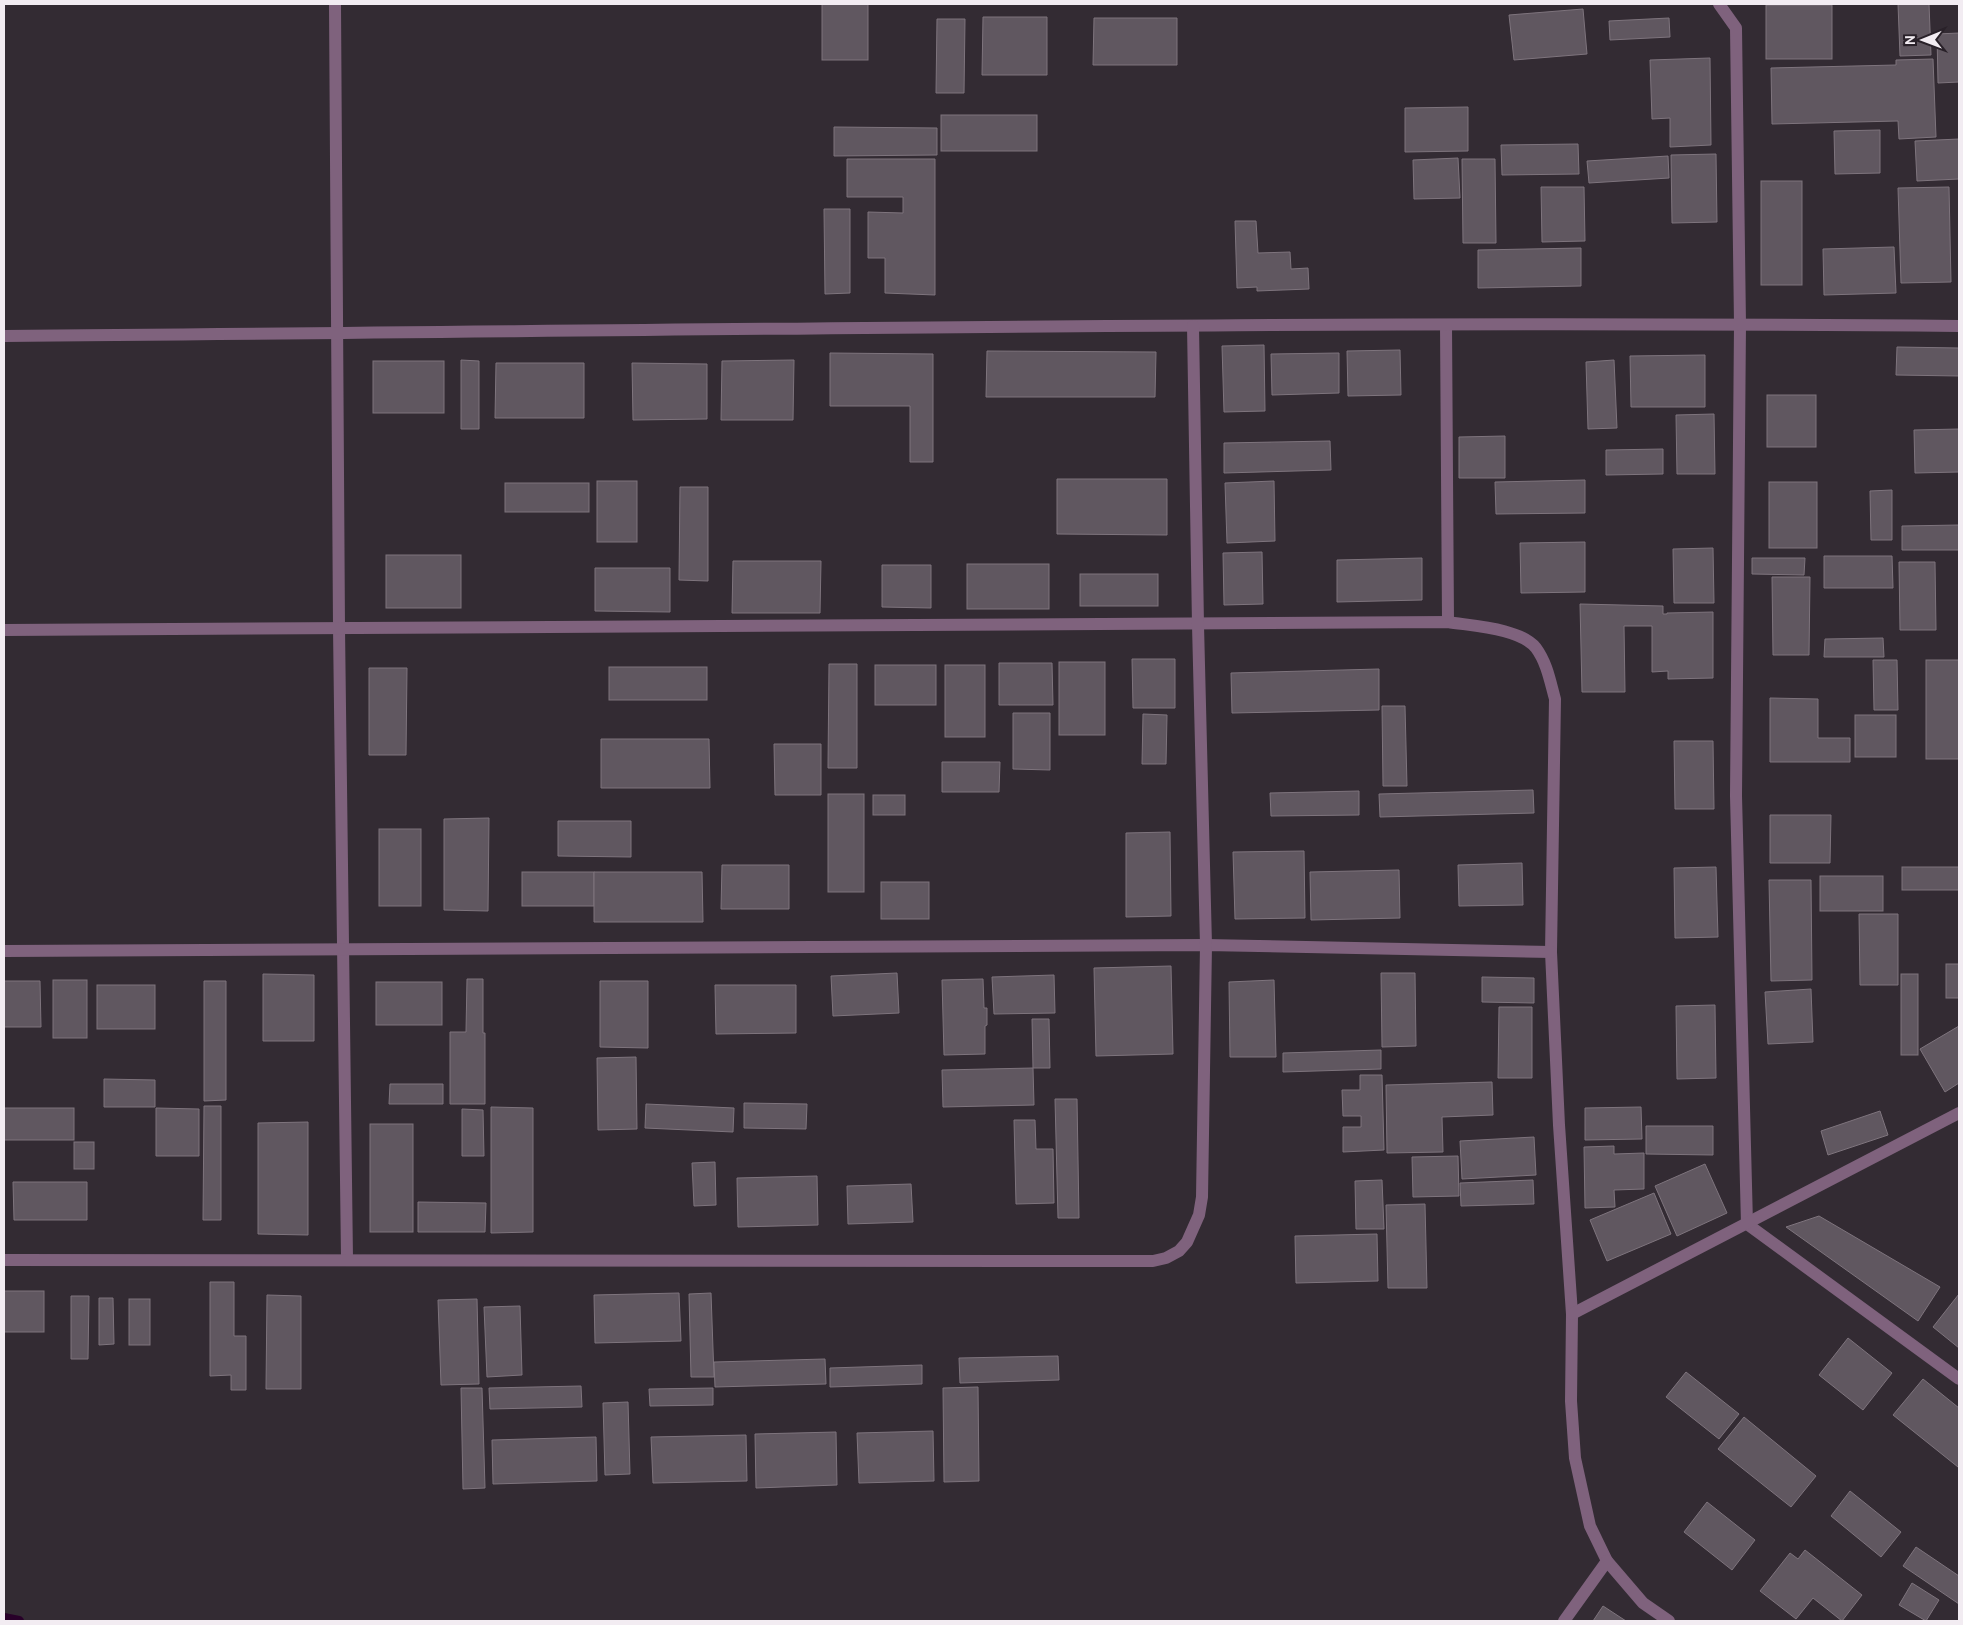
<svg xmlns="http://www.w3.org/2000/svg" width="1963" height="1625" font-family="Cabin,sans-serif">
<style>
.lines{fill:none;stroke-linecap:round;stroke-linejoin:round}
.stream{stroke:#280029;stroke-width:10}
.building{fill:#605760;stroke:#7e747d}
.minor{stroke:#7f627d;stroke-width:12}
</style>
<rect width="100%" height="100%" fill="#332b33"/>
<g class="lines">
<path class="stream" d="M 4,1618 L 19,1621"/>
</g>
<g class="building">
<rect x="822" y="4" width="46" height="56"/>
<path d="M 1898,4 L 1929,4 L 1931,55 L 1900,56 Z"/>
<rect x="1766" y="5" width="66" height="54"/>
<path d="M 1583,9 L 1587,54 L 1514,60 L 1509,15 Z"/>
<path d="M 983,17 L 1047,17 L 1047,75 L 982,75 Z"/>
<path d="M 1094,18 L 1177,18 L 1177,65 L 1093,65 Z"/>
<path d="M 1669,18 L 1670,37 L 1610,40 L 1609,21 Z"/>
<path d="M 937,19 L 965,19 L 964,93 L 936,93 Z"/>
<path d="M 1959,33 L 1959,82 L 1938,83 L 1937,34 Z"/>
<path d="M 1710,58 L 1711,145 L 1670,147 L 1670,118 L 1652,119 L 1650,60 Z"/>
<path d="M 1933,59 L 1936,137 L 1899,139 L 1898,121 L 1772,124 L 1771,68 L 1896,65 L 1896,60 Z"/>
<path d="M 1468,107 L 1468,151 L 1405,152 L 1405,108 Z"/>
<rect x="941" y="115" width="96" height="36"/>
<path d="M 834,127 L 937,128 L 937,155 L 834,156 Z"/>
<path d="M 1880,130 L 1880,173 L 1835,174 L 1834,131 Z"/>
<path d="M 1959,139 L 1959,179 L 1917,181 L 1915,141 Z"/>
<path d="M 1578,144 L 1579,174 L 1502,175 L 1501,145 Z"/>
<path d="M 1716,154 L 1717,222 L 1672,223 L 1671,155 Z"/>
<path d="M 1668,156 L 1669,178 L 1589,183 L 1587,161 Z"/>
<path d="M 1458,158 L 1460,198 L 1414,199 L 1413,160 Z"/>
<path d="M 847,159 L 935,159 L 935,295 L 885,293 L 885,258 L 868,258 L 868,212 L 903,213 L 903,197 L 847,197 Z"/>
<path d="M 1462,159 L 1495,159 L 1496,243 L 1463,243 Z"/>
<rect x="1761" y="181" width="41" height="104"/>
<path d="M 1541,187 L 1584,187 L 1585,241 L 1542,242 Z"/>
<path d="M 1949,187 L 1951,282 L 1901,283 L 1898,188 Z"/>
<path d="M 824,209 L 850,209 L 850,293 L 825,294 Z"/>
<path d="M 1235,221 L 1256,221 L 1258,253 L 1290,252 L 1291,269 L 1308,268 L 1309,289 L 1257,291 L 1257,287 L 1237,288 Z"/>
<path d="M 1894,247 L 1896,293 L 1824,295 L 1823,249 Z"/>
<path d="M 1581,248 L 1581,286 L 1478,288 L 1478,250 Z"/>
<path d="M 1264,345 L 1265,411 L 1224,412 L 1222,346 Z"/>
<path d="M 1897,347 L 1959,348 L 1959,376 L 1896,375 Z"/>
<path d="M 1400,350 L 1401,395 L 1348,396 L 1347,351 Z"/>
<path d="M 987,351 L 1156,352 L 1155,397 L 986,397 Z"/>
<path d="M 830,353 L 933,354 L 933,462 L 910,462 L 910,406 L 830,406 Z"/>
<path d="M 1339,353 L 1339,393 L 1272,395 L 1271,354 Z"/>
<path d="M 1705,355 L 1705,407 L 1631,407 L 1630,356 Z"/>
<path d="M 461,360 L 479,361 L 479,429 L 461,429 Z"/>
<path d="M 794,360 L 793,420 L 721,420 L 722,361 Z"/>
<path d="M 1614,360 L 1617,428 L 1588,429 L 1586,362 Z"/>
<rect x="373" y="361" width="71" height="52"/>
<path d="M 496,363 L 584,363 L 584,418 L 495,418 Z"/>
<path d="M 632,363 L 707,364 L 707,419 L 633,420 Z"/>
<rect x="1767" y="395" width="49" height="52"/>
<path d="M 1714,414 L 1715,474 L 1677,474 L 1676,415 Z"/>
<path d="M 1959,429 L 1959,472 L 1915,473 L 1914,430 Z"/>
<path d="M 1505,436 L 1505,478 L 1459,478 L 1459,437 Z"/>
<path d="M 1330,441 L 1331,470 L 1224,473 L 1224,443 Z"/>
<path d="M 1663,449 L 1663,474 L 1606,475 L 1606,450 Z"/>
<path d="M 1057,479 L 1167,479 L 1167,535 L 1057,534 Z"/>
<path d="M 1585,480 L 1585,513 L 1496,514 L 1495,482 Z"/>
<rect x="597" y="481" width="40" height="61"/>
<path d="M 1274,481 L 1275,541 L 1227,543 L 1225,483 Z"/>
<rect x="1769" y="482" width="48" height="66"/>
<rect x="505" y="483" width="84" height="29"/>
<path d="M 680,487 L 708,487 L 708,581 L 679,580 Z"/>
<path d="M 1892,490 L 1892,540 L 1871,540 L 1870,491 Z"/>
<path d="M 1959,525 L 1959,550 L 1902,550 L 1902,526 Z"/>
<path d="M 1585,542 L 1585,592 L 1521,593 L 1520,543 Z"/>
<path d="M 1713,548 L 1714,603 L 1674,603 L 1673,549 Z"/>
<path d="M 1262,552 L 1263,604 L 1224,605 L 1223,553 Z"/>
<rect x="386" y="555" width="75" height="53"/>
<path d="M 1824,556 L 1892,556 L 1893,588 L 1824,588 Z"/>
<path d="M 1422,558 L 1422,600 L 1337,602 L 1337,560 Z"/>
<path d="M 1752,558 L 1805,558 L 1804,575 L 1752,574 Z"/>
<path d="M 733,561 L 821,561 L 820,613 L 732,613 Z"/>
<path d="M 1899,562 L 1935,562 L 1936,630 L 1900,630 Z"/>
<rect x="967" y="564" width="82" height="45"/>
<path d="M 882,565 L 931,565 L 931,608 L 882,607 Z"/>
<path d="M 595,568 L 670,568 L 670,612 L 595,611 Z"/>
<rect x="1080" y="574" width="78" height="32"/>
<path d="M 1772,577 L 1810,577 L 1809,655 L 1773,655 Z"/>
<path d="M 1580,604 L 1663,606 L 1663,614 L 1667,614 L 1667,613 L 1713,612 L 1713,678 L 1668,679 L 1668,671 L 1652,672 L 1652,626 L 1624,626 L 1625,692 L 1582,692 Z"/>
<path d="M 1883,638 L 1884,657 L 1824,657 L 1825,639 Z"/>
<path d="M 1132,659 L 1175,659 L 1175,708 L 1133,708 Z"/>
<path d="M 1873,660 L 1897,660 L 1898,710 L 1874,710 Z"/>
<rect x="1926" y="660" width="33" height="99"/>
<rect x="1059" y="662" width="46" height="73"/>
<path d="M 999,663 L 1052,663 L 1053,705 L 999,705 Z"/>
<path d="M 829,664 L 857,664 L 857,768 L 828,768 Z"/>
<rect x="875" y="665" width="61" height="40"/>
<rect x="945" y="665" width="40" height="72"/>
<rect x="609" y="667" width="98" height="33"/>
<path d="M 369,668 L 407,668 L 406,755 L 369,755 Z"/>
<path d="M 1379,669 L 1379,710 L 1232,713 L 1231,673 Z"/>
<path d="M 1770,698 L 1818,699 L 1818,738 L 1850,738 L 1850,762 L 1770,762 Z"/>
<path d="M 1382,706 L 1405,706 L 1407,786 L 1383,786 Z"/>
<path d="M 1013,713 L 1050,713 L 1050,770 L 1013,769 Z"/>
<path d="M 1143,714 L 1167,715 L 1166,764 L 1142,764 Z"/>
<rect x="1855" y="715" width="41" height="42"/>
<path d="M 601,739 L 709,739 L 710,788 L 601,788 Z"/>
<path d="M 1674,741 L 1713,741 L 1714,809 L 1675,809 Z"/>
<path d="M 774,744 L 821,744 L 821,795 L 775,795 Z"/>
<path d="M 942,762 L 1000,762 L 999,792 L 942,792 Z"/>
<path d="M 1533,790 L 1534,813 L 1380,817 L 1379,794 Z"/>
<path d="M 1359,791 L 1359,815 L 1271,816 L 1270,793 Z"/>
<rect x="828" y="794" width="36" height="98"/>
<rect x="873" y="795" width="32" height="20"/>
<path d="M 1770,815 L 1831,815 L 1830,863 L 1770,863 Z"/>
<path d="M 489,818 L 488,911 L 444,910 L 444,819 Z"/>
<path d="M 558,821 L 631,821 L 631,857 L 558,856 Z"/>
<rect x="379" y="829" width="42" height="77"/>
<path d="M 1170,832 L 1171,916 L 1126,917 L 1126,833 Z"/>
<path d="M 1304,851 L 1305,918 L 1235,919 L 1233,852 Z"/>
<path d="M 1522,863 L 1523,905 L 1459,906 L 1458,865 Z"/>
<path d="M 722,865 L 789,865 L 789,909 L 721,909 Z"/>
<path d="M 1716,867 L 1718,937 L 1675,938 L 1674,868 Z"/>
<rect x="1902" y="867" width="57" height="23"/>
<path d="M 1399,870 L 1400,918 L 1311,920 L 1310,872 Z"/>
<rect x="522" y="872" width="72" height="34"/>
<path d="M 594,872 L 702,872 L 703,922 L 594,922 Z"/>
<rect x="1820" y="876" width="63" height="35"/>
<path d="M 1769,880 L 1811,880 L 1812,980 L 1771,981 Z"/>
<rect x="881" y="882" width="48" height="37"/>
<path d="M 1859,914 L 1898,914 L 1898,985 L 1860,985 Z"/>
<rect x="1946" y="964" width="13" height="34"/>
<path d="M 1171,966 L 1173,1054 L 1096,1056 L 1094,968 Z"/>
<path d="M 897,973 L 899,1013 L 833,1016 L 831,976 Z"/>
<path d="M 1381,973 L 1415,973 L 1416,1046 L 1382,1047 Z"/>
<path d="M 263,974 L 314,975 L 314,1041 L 263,1041 Z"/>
<rect x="1901" y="974" width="17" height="81"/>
<path d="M 1054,975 L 1055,1013 L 994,1014 L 992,977 Z"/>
<path d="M 1482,977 L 1534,978 L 1534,1003 L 1482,1002 Z"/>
<path d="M 467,979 L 483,979 L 483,1033 L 485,1033 L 485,1104 L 450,1104 L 450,1032 L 466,1032 Z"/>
<path d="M 983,979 L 984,1008 L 987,1008 L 987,1025 L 985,1026 L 985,1054 L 944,1055 L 942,980 Z"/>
<rect x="53" y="980" width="34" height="58"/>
<path d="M 1274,980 L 1276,1057 L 1230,1057 L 1229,982 Z"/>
<path d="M 4,981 L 40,981 L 41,1027 L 4,1027 Z"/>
<path d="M 204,981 L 226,981 L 226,1100 L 204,1101 Z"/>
<path d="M 600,981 L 648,981 L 648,1048 L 600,1047 Z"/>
<rect x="376" y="982" width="66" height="43"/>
<rect x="97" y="985" width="58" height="44"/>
<path d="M 715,985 L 796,985 L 796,1033 L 716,1034 Z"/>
<path d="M 1811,989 L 1813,1042 L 1768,1044 L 1765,992 Z"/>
<path d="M 1715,1005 L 1716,1078 L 1677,1079 L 1676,1006 Z"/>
<path d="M 1499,1007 L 1532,1007 L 1532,1078 L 1498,1078 Z"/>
<path d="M 1032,1019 L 1049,1019 L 1050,1068 L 1033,1068 Z"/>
<path d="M 1959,1026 L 1959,1083 L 1945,1092 L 1920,1049 Z"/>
<path d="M 1381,1050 L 1381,1069 L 1283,1072 L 1283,1053 Z"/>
<path d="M 636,1057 L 637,1129 L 598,1130 L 597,1058 Z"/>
<path d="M 1033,1068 L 1034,1105 L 943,1107 L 942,1070 Z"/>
<path d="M 1360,1075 L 1382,1075 L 1384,1150 L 1343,1152 L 1343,1127 L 1361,1127 L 1361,1116 L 1343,1116 L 1342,1090 L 1360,1090 Z"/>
<path d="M 104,1079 L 155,1080 L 155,1107 L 104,1107 Z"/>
<path d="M 1492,1082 L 1493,1115 L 1442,1117 L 1443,1152 L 1387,1153 L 1386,1085 Z"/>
<path d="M 390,1084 L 443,1084 L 443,1104 L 389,1104 Z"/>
<path d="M 1055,1099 L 1077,1099 L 1079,1218 L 1058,1218 Z"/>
<path d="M 744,1103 L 807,1104 L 806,1129 L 744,1128 Z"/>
<path d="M 646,1104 L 734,1108 L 733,1132 L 645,1128 Z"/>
<path d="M 204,1106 L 221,1106 L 221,1220 L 203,1220 Z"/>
<path d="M 491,1107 L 533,1108 L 533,1232 L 491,1233 Z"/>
<path d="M 1641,1107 L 1642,1139 L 1585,1140 L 1585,1108 Z"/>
<rect x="4" y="1108" width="70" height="32"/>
<path d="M 156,1108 L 199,1109 L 199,1156 L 156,1156 Z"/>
<path d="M 462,1109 L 483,1110 L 484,1156 L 462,1156 Z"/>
<path d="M 1880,1111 L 1888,1135 L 1828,1155 L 1821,1131 Z"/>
<path d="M 1014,1120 L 1035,1120 L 1036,1149 L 1053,1149 L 1054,1203 L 1016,1204 Z"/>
<path d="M 308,1122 L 308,1235 L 258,1234 L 258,1123 Z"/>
<rect x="370" y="1124" width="43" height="108"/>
<path d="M 1646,1126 L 1713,1126 L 1713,1155 L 1646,1154 Z"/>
<path d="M 1534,1137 L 1536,1175 L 1462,1179 L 1460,1141 Z"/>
<rect x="74" y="1142" width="20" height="27"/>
<path d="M 1614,1146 L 1614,1154 L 1644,1153 L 1644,1189 L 1614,1190 L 1615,1207 L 1585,1208 L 1584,1147 Z"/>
<path d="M 1458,1156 L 1459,1196 L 1413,1197 L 1412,1157 Z"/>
<path d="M 715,1162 L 716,1205 L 694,1206 L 692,1163 Z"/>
<path d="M 1705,1164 L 1727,1213 L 1677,1236 L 1655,1186 Z"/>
<path d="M 817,1176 L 818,1225 L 738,1227 L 737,1178 Z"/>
<path d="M 1382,1180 L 1384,1229 L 1356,1229 L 1355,1181 Z"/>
<path d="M 1533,1180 L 1534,1204 L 1461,1206 L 1460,1183 Z"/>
<path d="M 13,1182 L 87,1182 L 87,1220 L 14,1220 Z"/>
<path d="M 911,1184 L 913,1222 L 848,1224 L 847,1186 Z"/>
<path d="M 1654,1193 L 1671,1234 L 1607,1261 L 1590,1220 Z"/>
<path d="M 418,1202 L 486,1203 L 485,1232 L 418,1232 Z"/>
<path d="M 1425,1204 L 1427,1288 L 1388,1288 L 1386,1205 Z"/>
<path d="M 1819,1216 L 1940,1287 L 1918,1321 L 1786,1227 Z"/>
<path d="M 1377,1234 L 1378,1281 L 1296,1283 L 1295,1236 Z"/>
<path d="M 210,1282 L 234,1282 L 234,1336 L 246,1336 L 246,1390 L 231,1390 L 231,1375 L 210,1376 Z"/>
<rect x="4" y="1291" width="40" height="41"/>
<path d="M 679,1293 L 681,1341 L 595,1343 L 594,1295 Z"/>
<path d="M 711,1293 L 714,1377 L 691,1377 L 689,1294 Z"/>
<path d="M 1959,1294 L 1959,1348 L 1933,1327 Z"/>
<path d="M 267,1295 L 301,1296 L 301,1389 L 266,1389 Z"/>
<path d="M 71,1296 L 89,1296 L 88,1359 L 71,1359 Z"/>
<path d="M 99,1298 L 113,1298 L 114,1344 L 99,1345 Z"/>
<rect x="129" y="1299" width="21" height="46"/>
<path d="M 477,1299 L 479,1384 L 441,1385 L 438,1300 Z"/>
<path d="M 520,1306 L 522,1375 L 487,1377 L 484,1307 Z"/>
<path d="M 1848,1338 L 1892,1373 L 1863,1410 L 1819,1375 Z"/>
<path d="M 1058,1356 L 1059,1380 L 960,1383 L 959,1358 Z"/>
<path d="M 825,1359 L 826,1384 L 715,1387 L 714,1362 Z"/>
<path d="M 922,1365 L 922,1384 L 830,1387 L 830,1368 Z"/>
<path d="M 1686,1372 L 1739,1414 L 1719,1439 L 1666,1397 Z"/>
<path d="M 1923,1379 L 1959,1408 L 1959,1465 L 1958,1467 L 1893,1415 Z"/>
<path d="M 581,1386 L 582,1407 L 490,1409 L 489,1388 Z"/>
<path d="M 978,1387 L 979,1481 L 944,1482 L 943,1388 Z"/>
<path d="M 461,1388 L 482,1388 L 485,1488 L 463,1489 Z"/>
<path d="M 713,1388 L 713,1405 L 650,1406 L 649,1389 Z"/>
<path d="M 628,1402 L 630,1474 L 605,1475 L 603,1403 Z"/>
<path d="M 1744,1417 L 1816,1476 L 1791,1507 L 1718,1449 Z"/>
<path d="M 933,1431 L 934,1481 L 859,1483 L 857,1433 Z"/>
<path d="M 836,1432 L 837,1485 L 756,1488 L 755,1434 Z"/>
<path d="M 746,1435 L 747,1481 L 653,1483 L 651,1437 Z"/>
<path d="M 596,1437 L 597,1481 L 493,1484 L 492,1440 Z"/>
<path d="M 1850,1491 L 1901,1532 L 1881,1557 L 1831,1516 Z"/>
<path d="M 1707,1502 L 1755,1540 L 1732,1570 L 1684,1532 Z"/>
<path d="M 1916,1547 L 1959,1576 L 1959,1604 L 1903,1566 Z"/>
<path d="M 1805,1550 L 1862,1595 L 1842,1621 L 1813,1598 L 1796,1619 L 1760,1591 L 1790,1553 L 1798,1559 Z"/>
<path d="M 1912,1583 L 1939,1600 L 1926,1621 L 1899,1605 Z"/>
<path d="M 1603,1606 L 1626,1621 L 1593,1621 Z"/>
</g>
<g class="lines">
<g class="minor">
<path d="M 335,4 L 339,628 L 347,1259"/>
<path d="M 1719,4 L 1736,28 L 1740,324 L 1736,796 L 1747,1224 L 1959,1379"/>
<path d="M 1446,325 L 1448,622"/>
<path d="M 4,336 C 656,331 1307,320 1959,326"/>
<path d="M 4,630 L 1448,622 C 1472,626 1520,628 1536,648 C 1547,663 1550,681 1555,699 L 1551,952 L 1559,1125 L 1572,1314 L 1571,1401 L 1575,1458 L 1590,1526 L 1607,1561 L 1643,1603 L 1669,1621"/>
<path d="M 4,951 L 1206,945 L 1551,952"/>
<path d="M 4,1260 L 1153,1261 L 1166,1258 L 1179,1251 L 1187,1242 L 1199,1215 L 1202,1197 L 1206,945 L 1198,625 L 1193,326"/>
<path d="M 1572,1314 L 1959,1113"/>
<path d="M 1564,1621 L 1607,1561"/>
</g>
</g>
<rect width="1963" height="1625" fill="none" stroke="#f2ecf2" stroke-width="10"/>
<g transform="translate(1923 40) rotate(269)" stroke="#292129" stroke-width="4" paint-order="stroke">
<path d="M0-4L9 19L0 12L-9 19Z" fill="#f2ecf2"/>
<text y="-8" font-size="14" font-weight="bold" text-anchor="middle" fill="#f2ecf2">N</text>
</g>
</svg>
